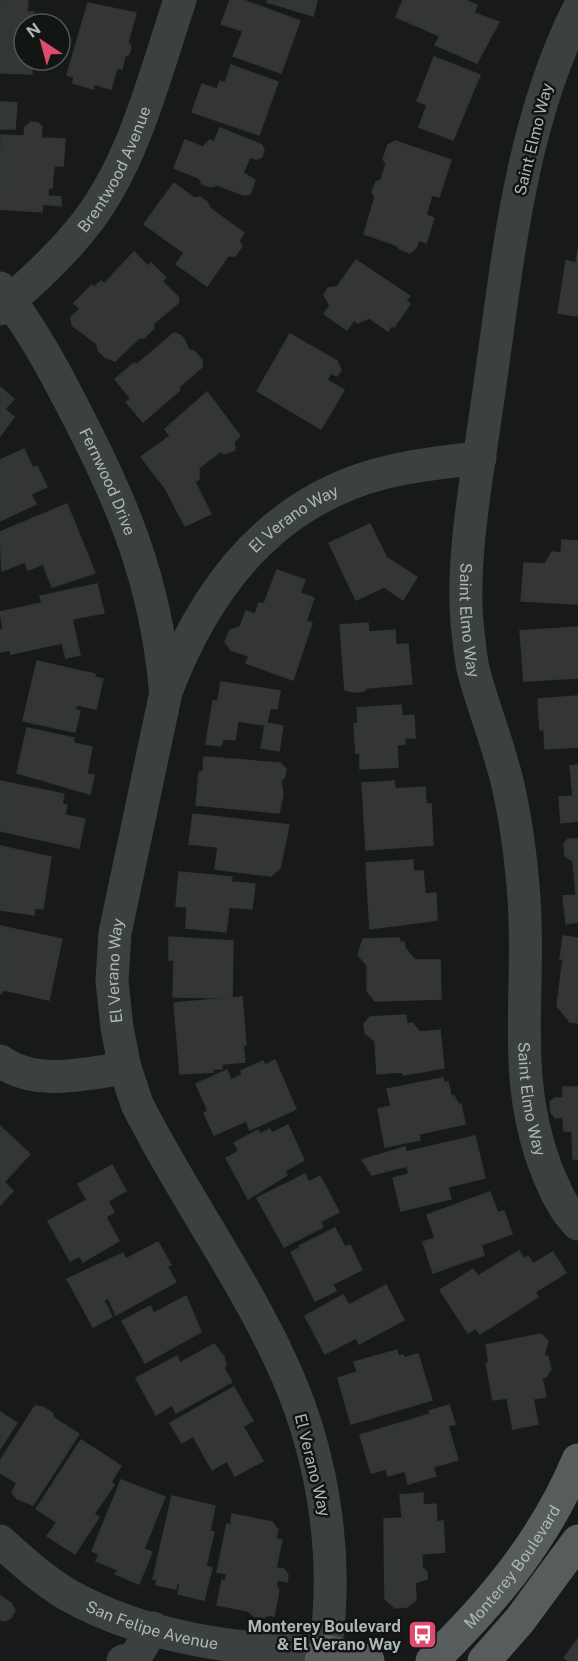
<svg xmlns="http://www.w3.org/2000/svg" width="578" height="1661" font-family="'Public Sans',sans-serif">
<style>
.building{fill:#333536;stroke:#323536;stroke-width:1.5}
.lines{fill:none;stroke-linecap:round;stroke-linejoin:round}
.minor{stroke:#3b4040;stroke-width:33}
.major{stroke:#565d5c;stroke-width:33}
.labels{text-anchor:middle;stroke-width:5;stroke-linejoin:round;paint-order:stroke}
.street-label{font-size:16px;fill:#acb8b5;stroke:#131515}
.poi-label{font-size:16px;font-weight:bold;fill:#acb8b5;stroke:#131515;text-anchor:end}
</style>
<rect width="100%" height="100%" fill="#181a1a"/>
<g class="building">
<path d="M 0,0 L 28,0 L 27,12 L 34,12 L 34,24 L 24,24 L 24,60 L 32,60 L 32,74 L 0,73 Z"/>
<path d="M 230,0 L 243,0 L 300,21 L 281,73 L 233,56 L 243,31 L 221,24 Z"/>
<path d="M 268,0 L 316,0 L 317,1 L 313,16 L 267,2 Z"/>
<path d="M 403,0 L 465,0 L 477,5 L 474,13 L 499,22 L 477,63 L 435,45 L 440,36 L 396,17 Z"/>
<path d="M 88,3 L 136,13 L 128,42 L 131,46 L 129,54 L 125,56 L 122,69 L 117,68 L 111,89 L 94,84 L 93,89 L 73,83 L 74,77 L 67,75 Z"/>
<path d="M 434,57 L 480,75 L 453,140 L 419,127 L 427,105 L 417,101 Z"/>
<path d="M 231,65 L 278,82 L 259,135 L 192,112 L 202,84 L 217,89 L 220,81 L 225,83 Z"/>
<path d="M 0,102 L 17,103 L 15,129 L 0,129 Z"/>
<path d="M 31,122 L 38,123 L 42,127 L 41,138 L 65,139 L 63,166 L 54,166 L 52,188 L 48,188 L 48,196 L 61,197 L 61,206 L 43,204 L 42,212 L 0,209 L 1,135 L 24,136 L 25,127 Z"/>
<path d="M 220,128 L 262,145 L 264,150 L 262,157 L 257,159 L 250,157 L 243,173 L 255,180 L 250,194 L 244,195 L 217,185 L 211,187 L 202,184 L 199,178 L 174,168 L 185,140 L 203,147 L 210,140 L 214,142 Z"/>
<path d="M 395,141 L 451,160 L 439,197 L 432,195 L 426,215 L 434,218 L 426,243 L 419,240 L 416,248 L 410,253 L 400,249 L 396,245 L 364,234 L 375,197 L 372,192 L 376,182 L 381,180 L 386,164 L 383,159 L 388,145 Z"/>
<path d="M 174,183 L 194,198 L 200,197 L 207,202 L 211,209 L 244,233 L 239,241 L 242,246 L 235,256 L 228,256 L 207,286 L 176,264 L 184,253 L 144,224 Z"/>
<path d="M 578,249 L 578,316 L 558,313 L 566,261 L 576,263 Z"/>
<path d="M 134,252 L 148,266 L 151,263 L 166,278 L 162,281 L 179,298 L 178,303 L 153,324 L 154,328 L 144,338 L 139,338 L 115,361 L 105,357 L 98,350 L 97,344 L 72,325 L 71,317 L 80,309 L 74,303 L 92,285 L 94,287 L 101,281 L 104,284 Z"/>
<path d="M 356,260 L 410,296 L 406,300 L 410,304 L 394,327 L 392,325 L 388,331 L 369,318 L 358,323 L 354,320 L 347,330 L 324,314 L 330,305 L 324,295 L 328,288 L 337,287 Z"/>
<path d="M 174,333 L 180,335 L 185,341 L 189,350 L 194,351 L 202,360 L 202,367 L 178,388 L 180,390 L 143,422 L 126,402 L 131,399 L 115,379 L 134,363 L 136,365 Z"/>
<path d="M 290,334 L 337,361 L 341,370 L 337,376 L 331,373 L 327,380 L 344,390 L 321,429 L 257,391 Z"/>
<path d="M 0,387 L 14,399 L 5,409 L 14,417 L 0,436 Z"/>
<path d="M 207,392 L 240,436 L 234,442 L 235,450 L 224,454 L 221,451 L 199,468 L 199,479 L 195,482 L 211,514 L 185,526 L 165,488 L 141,457 L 170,436 L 165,429 Z"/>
<path d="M 24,449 L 33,468 L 37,466 L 47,487 L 31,494 L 36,504 L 0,521 L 0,460 Z"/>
<path d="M 67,504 L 95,573 L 52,587 L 43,564 L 28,570 L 25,562 L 2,571 L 0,532 Z"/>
<path d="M 370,524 L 387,558 L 417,577 L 403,600 L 384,587 L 356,600 L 329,543 Z"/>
<path d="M 562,540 L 578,541 L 578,604 L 521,601 L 524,563 L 545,564 L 552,552 L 561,553 Z"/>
<path d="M 277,570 L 305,580 L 300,593 L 314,598 L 306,621 L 312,623 L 293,680 L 246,663 L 249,656 L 231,650 L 225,642 L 230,630 L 240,627 L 246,611 L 255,614 L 259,603 L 264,604 Z"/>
<path d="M 97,584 L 104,613 L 72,619 L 80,655 L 66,658 L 62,643 L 11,654 L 10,650 L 0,652 L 0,630 L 3,629 L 0,612 L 42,603 L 40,596 Z"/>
<path d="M 368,623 L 369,632 L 395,630 L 396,645 L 408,644 L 412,684 L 367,688 L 364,691 L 354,692 L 345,690 L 340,625 Z"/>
<path d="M 578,627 L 578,678 L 524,681 L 520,631 Z"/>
<path d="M 37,661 L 95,674 L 95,677 L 103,679 L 96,709 L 77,705 L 75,709 L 80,711 L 75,732 L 23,721 Z"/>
<path d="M 221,682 L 280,691 L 277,709 L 270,708 L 267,723 L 283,726 L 279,751 L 261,748 L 265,725 L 238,721 L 235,740 L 223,739 L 221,746 L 206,744 L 213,701 L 218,701 Z"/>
<path d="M 578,696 L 578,747 L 545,749 L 544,729 L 540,730 L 538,699 Z"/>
<path d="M 401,705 L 402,716 L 414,715 L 415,738 L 405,738 L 405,744 L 397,745 L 398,767 L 360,769 L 360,753 L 356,753 L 354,724 L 358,723 L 357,708 Z"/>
<path d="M 27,728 L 74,738 L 73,743 L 92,747 L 87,774 L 94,775 L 90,794 L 17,773 Z"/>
<path d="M 204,757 L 280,763 L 286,769 L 285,777 L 281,781 L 283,795 L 279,813 L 196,805 L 199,772 L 203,772 Z"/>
<path d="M 578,765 L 578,821 L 561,823 L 559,797 L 573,796 L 570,766 Z"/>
<path d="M 0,781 L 64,794 L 62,804 L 67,805 L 65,815 L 85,819 L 79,848 L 0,831 Z"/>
<path d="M 394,781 L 395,789 L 425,787 L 426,804 L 431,804 L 433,845 L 366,850 L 362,783 Z"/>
<path d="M 193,814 L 289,825 L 280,868 L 271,876 L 215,869 L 218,847 L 189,844 Z"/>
<path d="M 568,839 L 578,839 L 578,922 L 566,924 L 563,896 L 576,895 L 573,861 L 565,856 L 564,844 Z"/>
<path d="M 0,846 L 51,857 L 43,909 L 35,908 L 34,915 L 0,910 Z"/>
<path d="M 413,860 L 413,871 L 423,871 L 425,894 L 436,893 L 437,920 L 370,929 L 366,863 Z"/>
<path d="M 179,872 L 232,877 L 231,882 L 255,884 L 252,909 L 229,907 L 226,932 L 186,928 L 187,907 L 176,906 Z"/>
<path d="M 0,926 L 62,939 L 49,1000 L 4,990 L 0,994 Z"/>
<path d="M 563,936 L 578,938 L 578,1023 L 570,1022 L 557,1006 L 563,959 L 560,959 Z"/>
<path d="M 169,937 L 233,941 L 232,998 L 173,997 L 174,960 L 169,960 Z"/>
<path d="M 399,938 L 400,942 L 404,942 L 405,948 L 415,960 L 440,960 L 441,999 L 375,1001 L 367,991 L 367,965 L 358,955 L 363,939 Z"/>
<path d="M 242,997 L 246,1045 L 243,1045 L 245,1062 L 222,1064 L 222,1069 L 212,1069 L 213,1072 L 180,1074 L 174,1003 Z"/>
<path d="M 406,1015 L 407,1024 L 412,1023 L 420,1032 L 440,1030 L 444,1068 L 404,1075 L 401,1072 L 377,1074 L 375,1041 L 365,1033 L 364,1024 L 370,1017 Z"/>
<path d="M 275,1060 L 296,1109 L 250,1130 L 246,1121 L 214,1135 L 204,1113 L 208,1111 L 196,1084 L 227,1070 L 231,1080 L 242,1075 L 241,1071 L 263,1061 L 265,1065 Z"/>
<path d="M 443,1078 L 444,1083 L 448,1082 L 451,1096 L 454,1096 L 459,1105 L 461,1104 L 465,1124 L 419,1134 L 420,1140 L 385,1147 L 378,1109 L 391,1106 L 387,1089 Z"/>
<path d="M 563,1087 L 578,1087 L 578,1159 L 573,1159 L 572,1131 L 564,1131 L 563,1117 L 555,1118 L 551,1112 L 550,1102 L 555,1098 L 563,1098 Z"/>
<path d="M 288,1125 L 304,1160 L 285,1171 L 287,1175 L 248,1199 L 226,1158 L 239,1151 L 234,1143 L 258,1130 L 260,1134 L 270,1129 L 272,1133 Z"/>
<path d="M 0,1126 L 30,1154 L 4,1182 L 13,1191 L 0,1205 Z"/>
<path d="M 475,1136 L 485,1178 L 448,1187 L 451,1199 L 401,1211 L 393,1178 L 409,1174 L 407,1166 L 372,1175 L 362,1160 L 405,1147 L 406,1152 Z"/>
<path d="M 112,1165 L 126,1191 L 108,1201 L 114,1212 L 106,1217 L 119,1241 L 83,1262 L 80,1256 L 70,1261 L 48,1221 L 87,1200 L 78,1184 Z"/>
<path d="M 305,1174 L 309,1182 L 320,1176 L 339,1212 L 320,1222 L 323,1227 L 284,1247 L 257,1198 Z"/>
<path d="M 490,1192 L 498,1213 L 504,1211 L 512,1234 L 481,1245 L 484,1255 L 433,1273 L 423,1242 L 435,1238 L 427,1215 Z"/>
<path d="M 335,1228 L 345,1247 L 350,1245 L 362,1270 L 333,1284 L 336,1291 L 315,1301 L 291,1252 L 300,1248 L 299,1246 Z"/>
<path d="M 158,1242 L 171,1265 L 167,1266 L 176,1282 L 116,1315 L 108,1298 L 104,1300 L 112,1317 L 93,1327 L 67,1279 L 123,1253 L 126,1259 Z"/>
<path d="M 519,1251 L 524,1259 L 528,1256 L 533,1264 L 553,1252 L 566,1273 L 535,1292 L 538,1297 L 480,1334 L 476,1328 L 468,1333 L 440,1290 L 473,1269 L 478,1276 Z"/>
<path d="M 386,1285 L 404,1320 L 359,1344 L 356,1338 L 325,1354 L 305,1316 L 343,1295 L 349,1305 Z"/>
<path d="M 186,1296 L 201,1332 L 145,1363 L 122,1321 L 150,1306 L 154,1313 Z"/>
<path d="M 541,1334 L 548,1341 L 544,1355 L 548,1357 L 551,1369 L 546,1377 L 542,1378 L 546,1397 L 533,1399 L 538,1424 L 513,1429 L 507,1398 L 493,1400 L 486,1363 L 489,1362 L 486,1345 Z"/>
<path d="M 214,1344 L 224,1357 L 226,1366 L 224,1368 L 232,1382 L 176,1413 L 172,1405 L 156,1415 L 136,1378 L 177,1356 L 180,1363 Z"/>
<path d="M 397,1350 L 398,1356 L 403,1355 L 404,1358 L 418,1354 L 432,1400 L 351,1424 L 338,1378 L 357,1372 L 354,1362 Z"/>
<path d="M 234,1387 L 253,1421 L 243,1426 L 263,1461 L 235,1476 L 227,1461 L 212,1470 L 193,1436 L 182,1443 L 170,1423 Z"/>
<path d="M 449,1405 L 455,1424 L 448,1426 L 458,1460 L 433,1467 L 436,1476 L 408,1484 L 405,1471 L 388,1476 L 386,1469 L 371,1473 L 360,1435 L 430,1414 L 429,1411 Z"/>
<path d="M 35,1406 L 43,1407 L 52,1413 L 54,1418 L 79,1434 L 33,1505 L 17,1499 L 12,1492 L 17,1483 L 0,1473 L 0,1461 Z"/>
<path d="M 0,1412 L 17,1423 L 0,1449 Z"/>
<path d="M 81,1440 L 121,1466 L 111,1482 L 114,1485 L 94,1514 L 99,1517 L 75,1554 L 47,1536 L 57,1522 L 36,1509 Z"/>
<path d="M 121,1480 L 165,1497 L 144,1549 L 152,1552 L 139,1584 L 115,1574 L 118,1570 L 96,1561 L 99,1554 L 92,1551 Z"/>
<path d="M 423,1493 L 423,1505 L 436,1504 L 437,1522 L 443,1521 L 445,1552 L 422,1554 L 422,1567 L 427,1572 L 427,1579 L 415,1583 L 416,1600 L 407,1607 L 395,1608 L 385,1599 L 384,1519 L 402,1518 L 400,1495 Z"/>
<path d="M 172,1496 L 215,1506 L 210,1531 L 214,1532 L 206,1566 L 212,1568 L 204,1600 L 178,1594 L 180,1584 L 177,1583 L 176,1589 L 156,1585 L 157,1579 L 153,1579 Z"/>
<path d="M 232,1514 L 272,1522 L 278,1530 L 276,1539 L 282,1540 L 276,1568 L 284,1569 L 288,1575 L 287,1582 L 278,1580 L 276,1586 L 279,1590 L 274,1616 L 269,1615 L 263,1618 L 254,1616 L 248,1611 L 217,1605 L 222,1580 L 225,1581 L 227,1574 L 217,1572 L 227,1524 L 231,1525 Z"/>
<path d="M 0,1596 L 11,1603 L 15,1610 L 11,1618 L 4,1621 L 0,1620 Z"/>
<path d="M 577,1640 L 578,1661 L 569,1661 L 564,1658 Z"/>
</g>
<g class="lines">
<g class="minor">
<path id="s1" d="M 578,10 C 517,133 507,271 487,405 C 478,470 461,559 467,623 C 469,639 470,657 474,673 C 484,709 498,744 507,781 C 516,819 521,858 524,898 C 531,994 510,1076 547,1171 C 555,1190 563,1209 578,1224"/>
<path id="s2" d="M 0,288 C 30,325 53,368 74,409 C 123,503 155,580 165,686"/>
<path id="s3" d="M 0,309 C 31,283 62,255 87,222 C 135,159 155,74 180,0"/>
<path d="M 0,1061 C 36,1087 85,1074 125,1068"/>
<path id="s4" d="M 0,1541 C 22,1561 43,1580 68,1595 C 143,1637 240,1652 325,1651"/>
<path d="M 123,1661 L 134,1659 L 153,1628"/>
<path id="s5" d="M 331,1661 L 325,1651 C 339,1560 324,1460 287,1375 C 246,1281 183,1196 137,1104 L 125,1068 L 117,1028 L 112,981 L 115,933 L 166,692 C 198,607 248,531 333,491 C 378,469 431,463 480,458"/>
</g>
<g class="major">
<path d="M 321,1661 L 325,1651 L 368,1661"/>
<path id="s6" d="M 432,1661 C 493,1602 545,1539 578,1460"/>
<path d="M 484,1661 L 520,1620 L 578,1541"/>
</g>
</g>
<defs>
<symbol id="bus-square" viewBox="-11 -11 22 22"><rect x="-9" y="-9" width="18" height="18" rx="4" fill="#e04a6f" stroke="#131515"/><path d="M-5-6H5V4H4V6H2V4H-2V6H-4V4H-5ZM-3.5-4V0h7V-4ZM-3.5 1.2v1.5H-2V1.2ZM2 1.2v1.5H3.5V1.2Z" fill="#fff"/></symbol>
</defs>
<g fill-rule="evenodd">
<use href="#bus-square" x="406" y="1618" width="33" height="33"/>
</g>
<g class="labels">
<g class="street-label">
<text transform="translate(533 139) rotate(-76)" y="6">Saint Elmo Way</text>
<text dy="6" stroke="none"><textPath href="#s3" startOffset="183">Brentwood Avenue</textPath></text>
<text dy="6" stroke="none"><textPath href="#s2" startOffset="222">Fernwood Drive</textPath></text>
<text dy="6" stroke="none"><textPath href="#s5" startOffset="1244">El Verano Way</textPath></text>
<text dy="6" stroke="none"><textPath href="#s1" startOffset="624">Saint Elmo Way</textPath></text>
<text dy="6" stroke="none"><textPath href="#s5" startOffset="740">El Verano Way</textPath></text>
<text dy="6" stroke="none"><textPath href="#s1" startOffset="1110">Saint Elmo Way</textPath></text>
<text transform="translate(313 1465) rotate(76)" y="6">El Verano Way</text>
<text dy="6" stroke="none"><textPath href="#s6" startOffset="124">Monterey Boulevard</textPath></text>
<text dy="6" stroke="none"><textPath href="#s4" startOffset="177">San Felipe Avenue</textPath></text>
</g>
<g class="poi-label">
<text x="401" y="1632">Monterey Boulevard<tspan x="401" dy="18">&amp; El Verano Way</tspan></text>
</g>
</g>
<g transform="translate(42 42) rotate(324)"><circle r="28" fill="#131515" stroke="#505655" stroke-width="1.5"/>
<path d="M0-4.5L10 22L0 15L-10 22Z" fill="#e04a6f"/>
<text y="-9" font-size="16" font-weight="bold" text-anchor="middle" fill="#acb8b5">N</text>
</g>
</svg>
